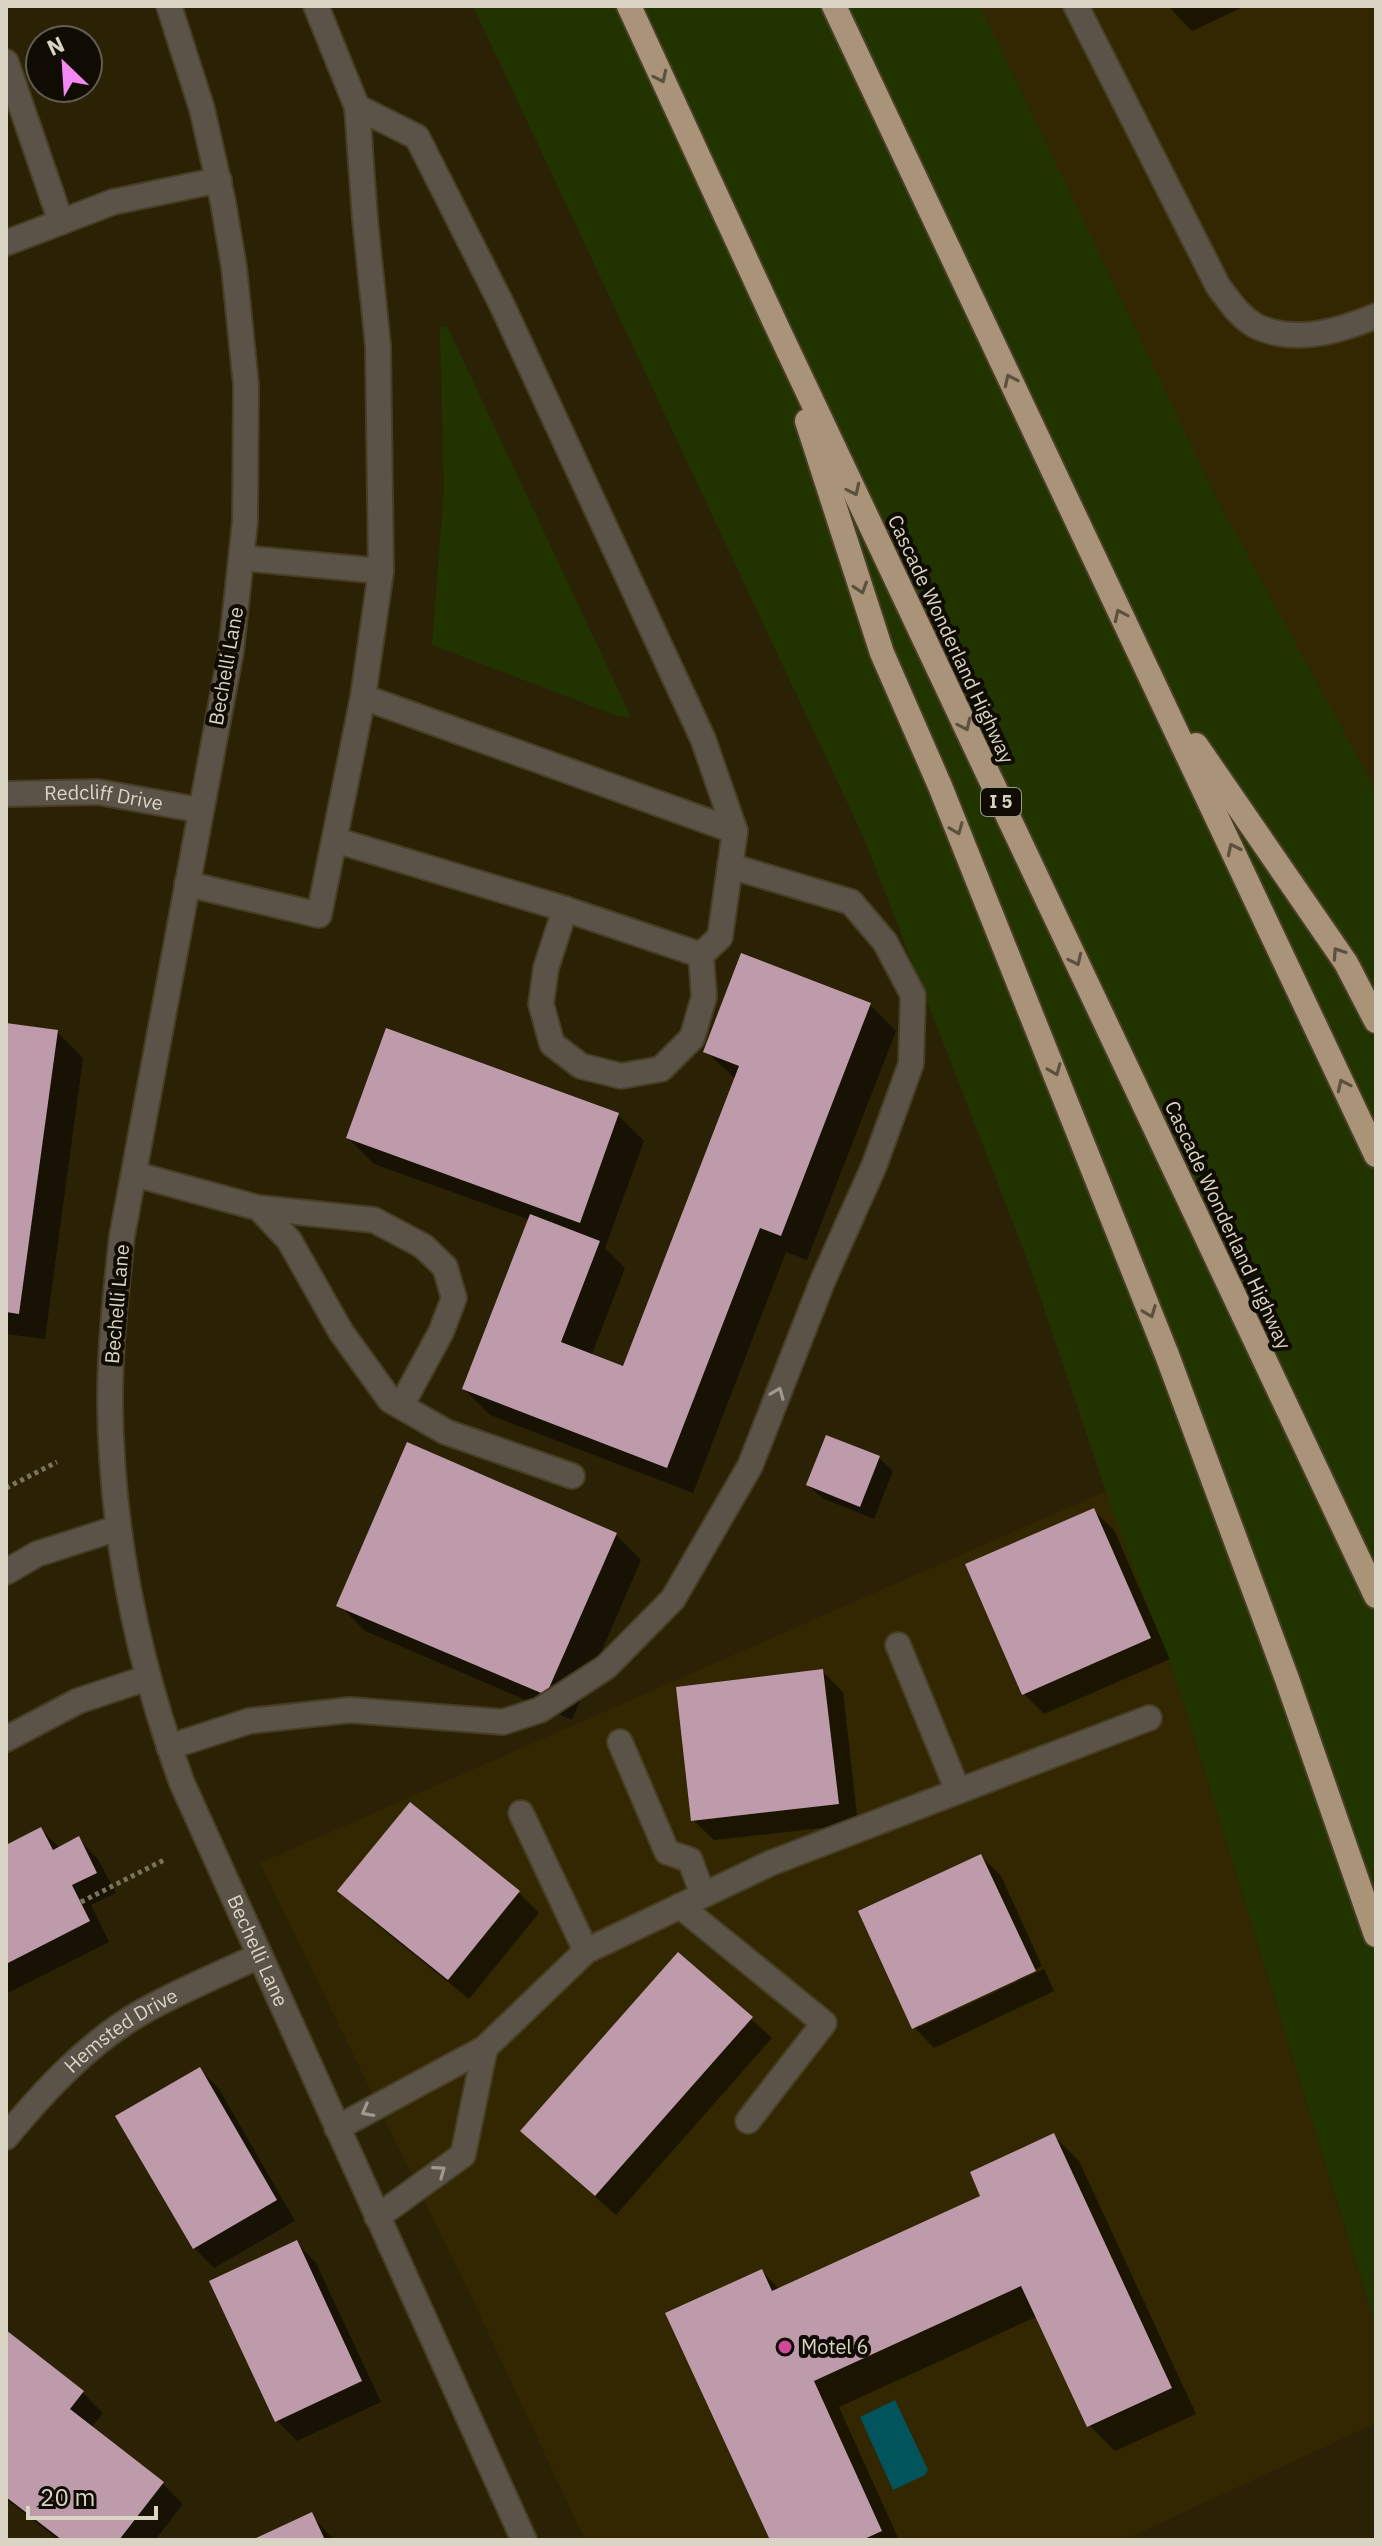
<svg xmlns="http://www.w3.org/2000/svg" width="1382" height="2546" font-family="'IBM Plex Sans',sans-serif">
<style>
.built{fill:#322701}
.green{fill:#213400}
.water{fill:#01545c}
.shadow{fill:#0007}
.building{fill:#bd9bab}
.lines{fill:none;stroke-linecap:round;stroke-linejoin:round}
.minor-casing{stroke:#473e24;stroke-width:28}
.highway-casing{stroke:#473e24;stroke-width:28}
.path{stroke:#7b745d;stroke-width:5;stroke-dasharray:4 4;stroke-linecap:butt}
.minor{stroke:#5b5248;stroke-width:24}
.highway{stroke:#a99379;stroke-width:24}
.oneway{stroke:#5c503e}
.oneway2{stroke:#a09a8c}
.hotel-dot{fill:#d1479c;stroke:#100c03;stroke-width:3}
.labels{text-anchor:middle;stroke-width:8;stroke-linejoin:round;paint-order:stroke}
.shield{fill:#100c03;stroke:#9d988a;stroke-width:2}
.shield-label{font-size:18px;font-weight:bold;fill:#d9d4c4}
.street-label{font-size:20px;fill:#d9d4c4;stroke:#100c03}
.poi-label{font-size:20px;fill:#d9d4c4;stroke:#100c03;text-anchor:start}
</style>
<rect width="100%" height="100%" fill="#2b2206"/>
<g class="built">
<path d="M 980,6 L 1376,6 L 1376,791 L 1218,501 Z"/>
<path d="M 1106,1491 L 1180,1691 L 1376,2328 L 1376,2423 L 1124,2540 L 585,2540 L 478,2311 L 260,1863 Z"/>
</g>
<g class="green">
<path d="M 473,6 L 980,6 L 1218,501 L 1376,791 L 1376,2327 L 1180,1691 L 1113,1512 L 1029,1264 L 864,838 Z"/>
<path d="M 447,326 L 631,717 L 618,716 L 432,645 L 444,491 L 440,328 Z"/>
</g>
<path class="water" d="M 895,2400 L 928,2470 L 925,2475 L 893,2490 L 860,2417 Z"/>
<g class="shadow">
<path d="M 1168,6 L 1245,6 L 1192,31 Z"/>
<path d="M 870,1005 L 896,1031 L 807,1260 L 786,1252 L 693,1493 L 490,1415 L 464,1389 L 530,1220 L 374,1164 L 348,1138 L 387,1031 L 618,1115 L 644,1141 L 605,1248 L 625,1268 L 592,1354 L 624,1368 L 736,1079 L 705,1051 Z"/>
<path d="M 6,1025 L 57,1032 L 83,1058 L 45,1339 L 6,1334 Z"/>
<path d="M 879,1458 L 893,1471 L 874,1519 L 822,1498 L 808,1485 Z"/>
<path d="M 1093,1510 L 1114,1530 L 1170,1659 L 1044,1714 L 1024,1694 Z"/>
<path d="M 615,1534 L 641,1560 L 572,1720 L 365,1631 L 339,1605 Z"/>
<path d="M 823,1672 L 843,1692 L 858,1824 L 714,1840 L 693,1820 Z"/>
<path d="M 410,1805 L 519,1893 L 539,1913 L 469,1999 L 360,1911 L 340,1891 Z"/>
<path d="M 41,1829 L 60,1848 L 78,1839 L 98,1859 L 116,1893 L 91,1905 L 109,1942 L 6,1994 L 6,1847 Z"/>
<path d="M 981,1856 L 1001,1876 L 1042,1966 L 920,2023 L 920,2027 L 1044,1969 L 1054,1991 L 934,2048 L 914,2027 Z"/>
<path d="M 679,1954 L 772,2038 L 616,2215 L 543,2151 Z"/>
<path d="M 199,2069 L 219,2089 L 295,2221 L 214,2268 L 194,2248 Z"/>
<path d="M 1053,2135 L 1079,2161 L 1196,2414 L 1115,2451 L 1089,2425 L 1038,2316 L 839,2407 L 899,2540 L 772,2540 L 762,2271 L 780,2290 L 983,2197 Z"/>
<path d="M 296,2242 L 316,2263 L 381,2402 L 297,2441 L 277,2421 Z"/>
<path d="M 6,2332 L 83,2393 L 103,2413 L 91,2428 L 163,2484 L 183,2504 L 155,2540 L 59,2540 L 6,2499 Z"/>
<path d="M 311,2515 L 334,2540 L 257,2540 Z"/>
</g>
<g class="building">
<path d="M 741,953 L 871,1003 L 781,1236 L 760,1228 L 667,1468 L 462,1389 L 530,1214 L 600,1241 L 561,1342 L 623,1366 L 739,1066 L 703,1052 Z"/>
<path d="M 6,1023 L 58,1030 L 19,1314 L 6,1312 Z"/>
<path d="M 386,1028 L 619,1113 L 580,1223 L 346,1138 Z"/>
<path d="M 826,1435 L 880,1456 L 860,1507 L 806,1485 Z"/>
<path d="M 407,1442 L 617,1533 L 546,1695 L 336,1606 Z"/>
<path d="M 1094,1508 L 1151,1638 L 1022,1695 L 965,1564 Z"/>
<path d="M 823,1669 L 839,1804 L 691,1821 L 676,1687 Z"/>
<path d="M 410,1802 L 520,1891 L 448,1980 L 337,1891 Z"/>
<path d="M 41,1827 L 53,1850 L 79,1836 L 97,1873 L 72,1885 L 90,1921 L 6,1964 L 6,1845 Z"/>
<path d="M 981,1854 L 1036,1971 L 912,2029 L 858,1911 Z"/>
<path d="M 678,1952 L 753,2017 L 595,2196 L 520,2131 Z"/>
<path d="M 200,2067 L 277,2200 L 193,2249 L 115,2116 Z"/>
<path d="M 1054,2133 L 1172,2388 L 1087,2427 L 1021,2286 L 814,2381 L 882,2531 L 862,2540 L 770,2540 L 665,2313 L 762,2269 L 772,2291 L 980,2196 L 970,2172 Z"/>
<path d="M 297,2240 L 362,2381 L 275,2422 L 209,2281 Z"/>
<path d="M 6,2330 L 84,2391 L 70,2409 L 164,2482 L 119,2540 L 62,2540 L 6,2497 Z"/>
<path d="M 312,2512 L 325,2540 L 252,2540 Z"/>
</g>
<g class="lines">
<defs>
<g id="minor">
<path id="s1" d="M 169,6 L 202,109 L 223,202 L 234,267 L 246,385 L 245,522 L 231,651 L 122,1236 C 116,1291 110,1345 110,1401 C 111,1532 137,1660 182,1783 L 524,2540"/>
<path d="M 1076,6 L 1218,286 C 1229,301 1241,319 1258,327 C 1297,344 1339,331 1376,316"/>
<path d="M 6,62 L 61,222"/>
<path d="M 6,243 L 113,202 L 219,180"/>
<path d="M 242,558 L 381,571"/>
<path d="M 363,697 L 735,831"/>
<path id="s2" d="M 6,794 L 98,792 L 200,810"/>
<path d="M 335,840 L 565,909 L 701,955 L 720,937 L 735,831 L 703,739 L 502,305 L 417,137 L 357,107"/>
<path d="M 187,884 L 319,915 L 363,697 L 381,571 L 378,346 L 365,219 L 357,107 L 316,6"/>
<path d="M 565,909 L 546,968 L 541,1004 L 552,1044 L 581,1066 L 621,1076 L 661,1069 L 692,1038 L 704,997 L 701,955"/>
<path d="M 134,1174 L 259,1208 L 289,1240 L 341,1332 L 390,1400 L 446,1432 L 572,1476"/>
<path d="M 259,1208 L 374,1220 L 423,1246 L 445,1267 L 454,1298 L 441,1332 L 401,1406"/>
<path d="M 6,1572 L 37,1554 L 118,1528"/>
<path d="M 898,1645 L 958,1791"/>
<path d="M 6,1739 L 78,1701 L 147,1678"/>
<path d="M 620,1742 L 667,1852 L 690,1860 L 703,1895"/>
<path d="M 169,1747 L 249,1721 L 350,1710 L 503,1722 L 540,1710 L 606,1667 L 673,1599 L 750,1466 L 823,1280 L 874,1166 L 911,1064 L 913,995 L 885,942 L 851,902 L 730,866"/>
<path d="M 521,1813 L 586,1951"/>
<path d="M 680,1906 L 824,2023 L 748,2121"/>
<path d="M 337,2128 L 485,2048 L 586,1951 L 771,1863 L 1149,1718"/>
<path id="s3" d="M 6,2137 C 45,2090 88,2043 142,2012 C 179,1991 220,1974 259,1956"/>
<path d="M 377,2217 L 463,2155 L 485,2048"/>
</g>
<g id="highway">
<path d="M 629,6 L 777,327 L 1376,1596"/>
<path d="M 834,6 L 1376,1155"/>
<path d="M 807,421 L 882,653 L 940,786 L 1167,1355 L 1287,1679 L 1376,1935"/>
<path d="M 1196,745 L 1346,963 L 1376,1021"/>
</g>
</defs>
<use href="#minor" class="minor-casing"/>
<use href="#highway" class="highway-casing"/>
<g class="path">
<path d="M 6,1488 L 57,1462"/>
<path d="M 81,1902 L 166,1859"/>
</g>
<use href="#minor" class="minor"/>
<use href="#highway" class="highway"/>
</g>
<defs><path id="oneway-chevron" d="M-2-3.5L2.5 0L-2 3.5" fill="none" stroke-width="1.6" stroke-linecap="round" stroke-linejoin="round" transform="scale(2)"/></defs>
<g class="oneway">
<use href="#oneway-chevron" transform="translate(661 77) rotate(65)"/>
<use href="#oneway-chevron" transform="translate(1010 380) rotate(-115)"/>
<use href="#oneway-chevron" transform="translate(854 490) rotate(65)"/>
<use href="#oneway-chevron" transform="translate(861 588) rotate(72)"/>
<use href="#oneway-chevron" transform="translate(1120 615) rotate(-115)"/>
<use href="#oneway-chevron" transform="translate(965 725) rotate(65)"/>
<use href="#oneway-chevron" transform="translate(957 829) rotate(68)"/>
<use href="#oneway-chevron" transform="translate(1233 849) rotate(-116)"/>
<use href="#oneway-chevron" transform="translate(1338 953) rotate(-124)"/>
<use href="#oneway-chevron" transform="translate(1076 960) rotate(65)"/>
<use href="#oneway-chevron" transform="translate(1055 1070) rotate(68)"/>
<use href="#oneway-chevron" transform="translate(1343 1085) rotate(-115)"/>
<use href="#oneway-chevron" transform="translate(1150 1312) rotate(69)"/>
</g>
<g class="oneway2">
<use href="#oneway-chevron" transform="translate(778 1393) rotate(-68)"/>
<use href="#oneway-chevron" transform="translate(367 2111) rotate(152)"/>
<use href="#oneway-chevron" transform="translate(440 2171) rotate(-36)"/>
</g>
<circle class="hotel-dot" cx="785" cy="2347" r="8"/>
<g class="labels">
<rect class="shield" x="981" y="788" width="40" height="28" rx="6"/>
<g class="shield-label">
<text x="1001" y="808">I 5</text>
</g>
<g class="street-label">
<text transform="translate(951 639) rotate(65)" y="7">Cascade Wonderland Highway</text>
<text transform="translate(226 666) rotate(-80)" y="7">Bechelli Lane</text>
<text dy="7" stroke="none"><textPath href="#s2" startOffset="98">Redcliff Drive</textPath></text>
<text transform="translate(1228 1225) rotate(65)" y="7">Cascade Wonderland Highway</text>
<text transform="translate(117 1304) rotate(-85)" y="7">Bechelli Lane</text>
<text dy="7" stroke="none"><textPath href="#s1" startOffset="1990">Bechelli Lane</textPath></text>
<text dy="7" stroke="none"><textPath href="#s3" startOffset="158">Hemsted Drive</textPath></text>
</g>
<g class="poi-label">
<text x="801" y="2354">Motel 6</text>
</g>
</g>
<rect width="1382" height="2546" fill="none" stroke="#d9d4c4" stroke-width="16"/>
<g transform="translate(64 64) rotate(335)"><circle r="38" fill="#100c03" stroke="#605c50" stroke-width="2"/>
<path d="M0-6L14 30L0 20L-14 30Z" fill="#f389f1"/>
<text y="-12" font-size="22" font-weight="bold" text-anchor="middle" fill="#d9d4c4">N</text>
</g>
<path d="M28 2506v12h128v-12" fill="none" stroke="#d9d4c4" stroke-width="4"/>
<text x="40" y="2506" font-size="24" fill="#d9d4c4" stroke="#100c03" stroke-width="6" paint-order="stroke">20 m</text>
</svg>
